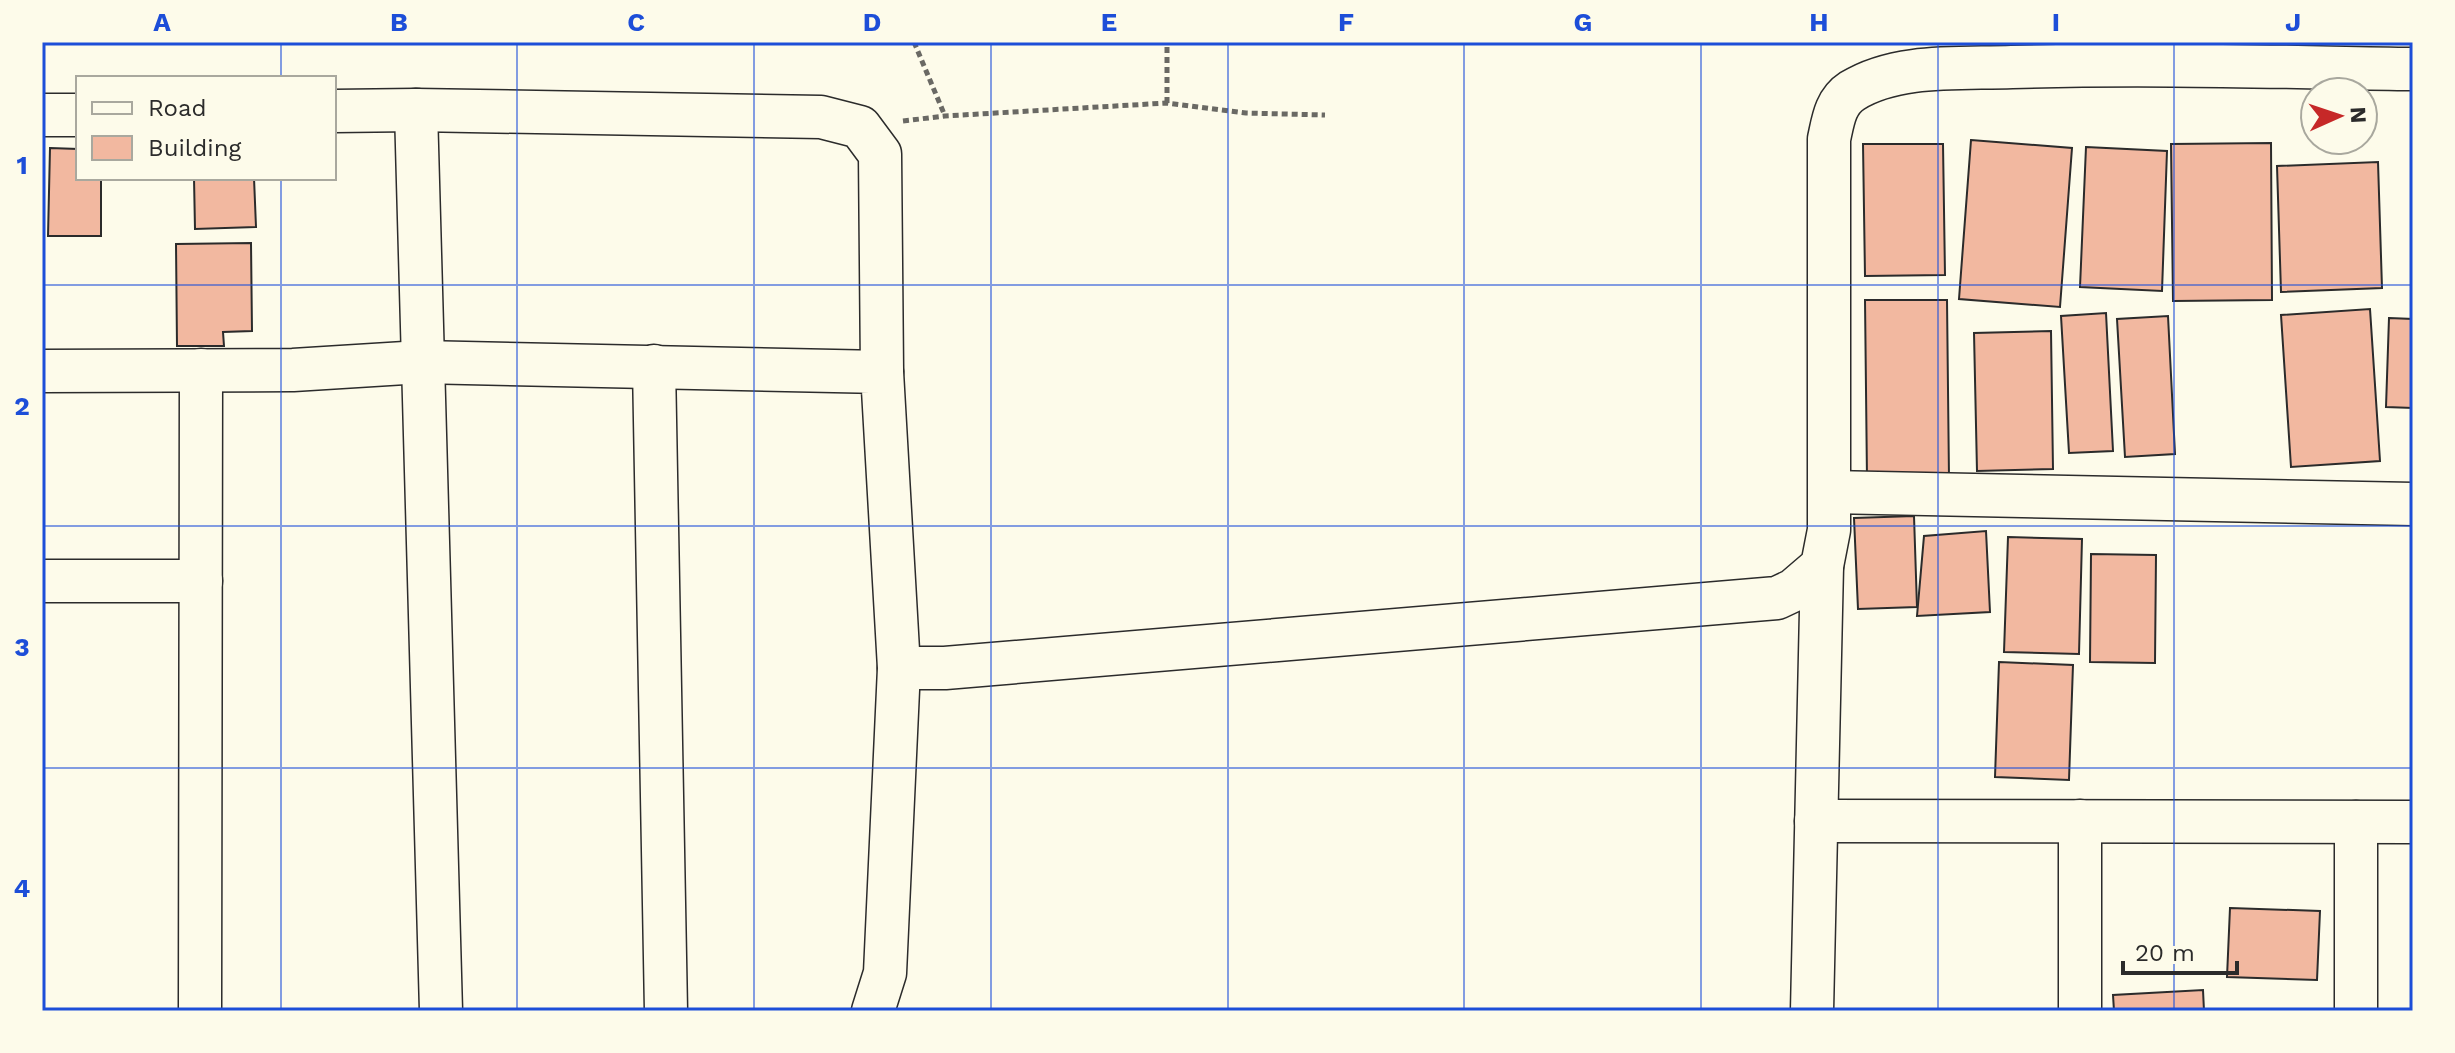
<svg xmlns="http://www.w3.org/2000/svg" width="2455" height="1053" font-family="'Work Sans',sans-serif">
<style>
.building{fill:#f2b8a0;stroke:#2b2b2b;stroke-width:2}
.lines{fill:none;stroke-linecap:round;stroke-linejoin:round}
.minor-casing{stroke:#2b2b2b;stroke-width:45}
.path{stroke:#6a6964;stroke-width:5;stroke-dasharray:6 4;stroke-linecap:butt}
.minor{stroke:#fdfbea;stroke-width:42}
.grid{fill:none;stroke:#1d4ed8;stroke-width:2;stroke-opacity:0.55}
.neatline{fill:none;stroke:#1d4ed8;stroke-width:3}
.grid-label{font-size:26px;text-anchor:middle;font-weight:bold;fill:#1d4ed8}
</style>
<rect width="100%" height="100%" fill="#fdfbea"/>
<g class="building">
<path d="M 1971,140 L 2072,148 L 2060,307 L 1959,299 Z"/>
<path d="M 2271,143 L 2272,300 L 2173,301 L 2171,144 Z"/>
<path d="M 1863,144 L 1943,144 L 1945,275 L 1865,276 Z"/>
<path d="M 2086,147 L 2167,151 L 2162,291 L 2080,287 Z"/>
<path d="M 50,148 L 78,149 L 78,178 L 101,178 L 101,236 L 48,236 Z"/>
<path d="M 2378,162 L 2382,288 L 2281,292 L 2277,166 Z"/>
<path d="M 194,178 L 254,178 L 256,227 L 195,229 Z"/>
<path d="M 251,243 L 252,331 L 223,332 L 224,346 L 177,346 L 176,244 Z"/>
<path d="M 1865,300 L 1947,300 L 1949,478 L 1867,479 Z"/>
<path d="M 2370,309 L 2380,461 L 2291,467 L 2281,315 Z"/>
<path d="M 2106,313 L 2113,451 L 2069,453 L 2061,316 Z"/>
<path d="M 2168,316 L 2175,454 L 2125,457 L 2117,319 Z"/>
<path d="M 2389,318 L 2413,319 L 2413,408 L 2386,407 Z"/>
<path d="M 2051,331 L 2053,469 L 1977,471 L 1974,333 Z"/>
<path d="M 1914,516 L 1917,607 L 1858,609 L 1854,518 Z"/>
<path d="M 1986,531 L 1990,612 L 1917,616 L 1924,536 Z"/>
<path d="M 2008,537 L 2082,539 L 2079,654 L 2004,652 Z"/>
<path d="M 2091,554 L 2156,555 L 2155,663 L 2090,662 Z"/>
<path d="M 1999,662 L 2073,665 L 2069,780 L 1995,777 Z"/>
<path d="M 2230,908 L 2320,911 L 2317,980 L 2227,977 Z"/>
<path d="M 2203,990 L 2204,1011 L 2114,1011 L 2113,995 Z"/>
</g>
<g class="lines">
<defs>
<g id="minor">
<path d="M 416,110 L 441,1011"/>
<path d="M 334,111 L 416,110 L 821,117 L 860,127 L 880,154 L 882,372"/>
<path d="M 42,115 L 78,115"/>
<path d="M 654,366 L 666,1011"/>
<path d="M 42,371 L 293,370 L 421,362 L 882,372 L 899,668 L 945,668 L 1777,598 L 1794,590 L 1822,566 L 1829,530 L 1829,139 C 1833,121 1835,102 1852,91 C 1897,63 1961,69 2012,67 C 2146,63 2279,67 2413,69"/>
<path d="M 1830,492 L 2413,504"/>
<path d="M 42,581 L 201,581"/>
<path d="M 1816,821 L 2413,822"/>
<path d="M 2356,822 L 2356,1011"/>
<path d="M 200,1011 L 201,370"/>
<path d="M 873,1011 L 885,973 L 899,668"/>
<path d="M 1812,1011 L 1822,566"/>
<path d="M 2080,1011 L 2080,821"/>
</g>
</defs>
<use href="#minor" class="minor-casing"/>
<g class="path">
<path d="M 914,42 L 945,116"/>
<path d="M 1167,103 L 1167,42"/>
<path d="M 903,121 L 945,116 L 1167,103 L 1246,113 L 1325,115"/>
</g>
<use href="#minor" class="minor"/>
</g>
<path class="grid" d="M 281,42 L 281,78M 517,42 L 517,1011M 754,42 L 754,1011M 991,42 L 991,1011M 1228,42 L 1228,1011M 1464,42 L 1464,1011M 1701,42 L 1701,1011M 1938,42 L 1938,1011M 2174,42 L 2174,1011M 281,178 L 281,1011M 42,285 L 2413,285M 42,526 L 2413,526M 42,768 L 2413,768"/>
<rect width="2455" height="1053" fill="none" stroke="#fdfbea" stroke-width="88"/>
<rect x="76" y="76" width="260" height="104" fill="#fdfbea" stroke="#a9a89e" stroke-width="2"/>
<rect x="92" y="102" width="40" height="12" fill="#fdfbea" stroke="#a9a89e" stroke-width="2"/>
<text x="148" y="116" font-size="24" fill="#2b2b2b">Road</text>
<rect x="92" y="136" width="40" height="24" fill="#f2b8a0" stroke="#a9a89e" stroke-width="2"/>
<text x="148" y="156" font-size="24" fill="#2b2b2b">Building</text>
<g transform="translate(2339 116) rotate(87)"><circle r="38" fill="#fdfbea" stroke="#a9a89e" stroke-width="2"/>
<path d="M0-6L14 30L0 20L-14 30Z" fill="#c62828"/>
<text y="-12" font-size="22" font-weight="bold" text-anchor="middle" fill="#2b2b2b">N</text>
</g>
<path d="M2123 961v12h114v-12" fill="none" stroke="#2b2b2b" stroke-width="4"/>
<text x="2135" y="961" font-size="24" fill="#2b2b2b" stroke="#fdfbea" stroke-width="6" paint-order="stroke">20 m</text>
<rect x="44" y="44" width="2367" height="965" class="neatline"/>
<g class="grid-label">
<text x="162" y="31">A</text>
<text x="399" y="31">B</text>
<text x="636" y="31">C</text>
<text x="872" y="31">D</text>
<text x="1109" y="31">E</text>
<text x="1346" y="31">F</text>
<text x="1583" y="31">G</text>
<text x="1819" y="31">H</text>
<text x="2056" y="31">I</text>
<text x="2293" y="31">J</text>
<text x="22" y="174">1</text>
<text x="22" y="415">2</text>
<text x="22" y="656">3</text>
<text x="22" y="897">4</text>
</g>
</svg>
